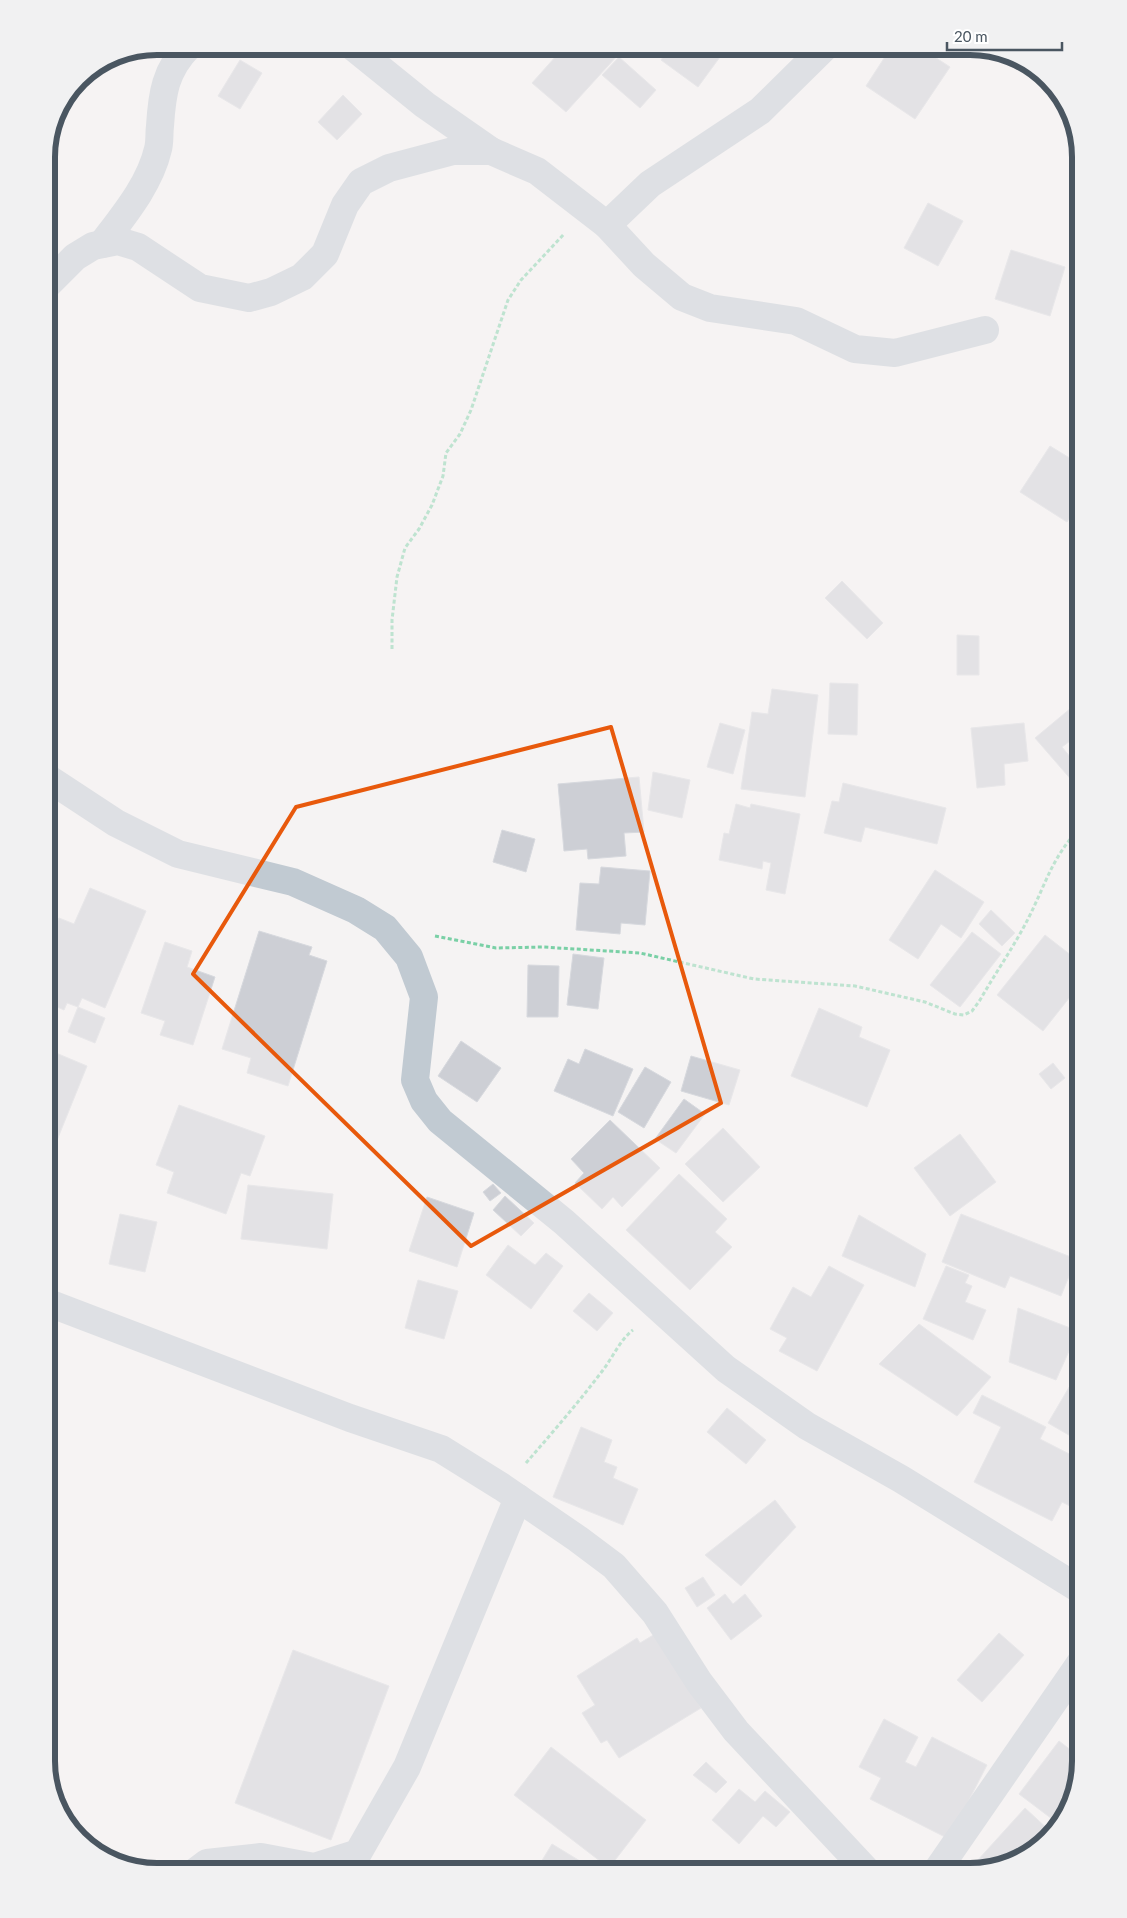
<svg xmlns="http://www.w3.org/2000/svg" width="1127" height="1918" font-family="Lato,sans-serif">
<style>
.building{fill:#cdcfd5;stroke:#d7d9de}
.lines{fill:none;stroke-linecap:round;stroke-linejoin:round}
.path{stroke:#7ad0a6;stroke-width:3;stroke-dasharray:4 2.5;stroke-linecap:butt}
.street{stroke:#c1cad2;stroke-width:28}
.marked{fill:none;stroke:#e8590c;stroke-width:4;stroke-linejoin:round}
.rim{fill:none;stroke:#4a5661;stroke-width:6}
</style>
<rect width="100%" height="100%" fill="#f5f3f3"/>
<g class="building">
<path d="M 565,46 L 606,46 L 617,56 L 566,112 L 532,83 Z"/>
<path d="M 671,46 L 728,46 L 698,87 L 661,60 Z"/>
<path d="M 892,46 L 918,46 L 950,67 L 915,119 L 866,86 Z"/>
<path d="M 619,57 L 656,90 L 640,108 L 602,75 Z"/>
<path d="M 240,60 L 262,73 L 240,109 L 218,96 Z"/>
<path d="M 343,95 L 362,114 L 337,140 L 318,122 Z"/>
<path d="M 928,203 L 963,221 L 938,266 L 904,248 Z"/>
<path d="M 1011,250 L 1065,267 L 1050,316 L 995,299 Z"/>
<path d="M 1050,446 L 1081,465 L 1081,500 L 1067,522 L 1020,492 Z"/>
<path d="M 842,581 L 883,623 L 867,639 L 825,598 Z"/>
<path d="M 957,635 L 979,636 L 979,675 L 957,675 Z"/>
<path d="M 830,683 L 858,684 L 857,735 L 828,734 Z"/>
<path d="M 772,689 L 818,695 L 805,797 L 741,789 L 752,712 L 768,714 Z"/>
<path d="M 1071,708 L 1081,719 L 1081,747 L 1074,738 L 1062,747 L 1075,763 L 1081,758 L 1081,791 L 1035,738 Z"/>
<path d="M 720,723 L 745,730 L 733,774 L 707,767 Z"/>
<path d="M 1024,723 L 1028,761 L 1004,764 L 1005,785 L 977,788 L 971,728 Z"/>
<path d="M 653,772 L 690,780 L 682,818 L 648,810 Z"/>
<path d="M 639,777 L 644,832 L 624,833 L 626,856 L 588,859 L 587,849 L 564,851 L 558,784 Z"/>
<path d="M 843,783 L 946,808 L 937,844 L 865,827 L 861,842 L 824,833 L 832,801 L 839,802 Z"/>
<path d="M 736,804 L 750,808 L 751,804 L 800,814 L 785,894 L 766,890 L 771,863 L 763,861 L 762,869 L 719,860 L 724,833 L 729,834 Z"/>
<path d="M 502,830 L 535,839 L 526,872 L 493,862 Z"/>
<path d="M 601,867 L 650,871 L 645,925 L 621,923 L 620,934 L 576,930 L 580,883 L 599,884 Z"/>
<path d="M 935,870 L 984,902 L 961,938 L 941,924 L 918,959 L 889,940 Z"/>
<path d="M 90,888 L 146,911 L 105,1008 L 82,998 L 78,1007 L 67,1003 L 64,1010 L 46,1002 L 46,974 L 58,946 L 48,943 L 59,918 L 74,924 Z"/>
<path d="M 991,910 L 1015,933 L 1002,946 L 979,924 Z"/>
<path d="M 259,931 L 312,947 L 309,955 L 327,961 L 288,1086 L 247,1073 L 251,1058 L 222,1049 Z"/>
<path d="M 972,932 L 1001,954 L 960,1007 L 930,985 Z"/>
<path d="M 1045,935 L 1081,963 L 1081,983 L 1043,1031 L 997,995 Z"/>
<path d="M 165,942 L 192,951 L 187,967 L 215,977 L 193,1045 L 160,1035 L 165,1021 L 141,1013 Z"/>
<path d="M 573,954 L 604,958 L 598,1009 L 567,1005 Z"/>
<path d="M 528,965 L 559,966 L 558,1017 L 527,1017 Z"/>
<path d="M 78,1007 L 105,1018 L 95,1043 L 68,1032 Z"/>
<path d="M 819,1008 L 862,1027 L 859,1037 L 890,1050 L 867,1107 L 791,1076 Z"/>
<path d="M 461,1041 L 501,1068 L 477,1102 L 438,1076 Z"/>
<path d="M 585,1049 L 633,1069 L 613,1116 L 554,1091 L 568,1059 L 579,1064 Z"/>
<path d="M 56,1053 L 87,1066 L 49,1160 L 46,1158 L 46,1061 L 52,1064 Z"/>
<path d="M 691,1056 L 740,1070 L 729,1105 L 681,1091 Z"/>
<path d="M 1053,1063 L 1065,1078 L 1051,1089 L 1039,1074 Z"/>
<path d="M 645,1067 L 671,1082 L 644,1128 L 618,1112 Z"/>
<path d="M 684,1099 L 705,1114 L 676,1153 L 655,1139 Z"/>
<path d="M 179,1105 L 265,1136 L 250,1176 L 241,1173 L 226,1214 L 167,1193 L 174,1172 L 156,1165 Z"/>
<path d="M 610,1120 L 660,1168 L 622,1207 L 613,1197 L 602,1209 L 575,1183 L 584,1173 L 571,1159 Z"/>
<path d="M 723,1128 L 760,1167 L 723,1202 L 685,1164 Z"/>
<path d="M 960,1134 L 996,1182 L 950,1216 L 914,1168 Z"/>
<path d="M 679,1174 L 727,1219 L 715,1232 L 732,1247 L 690,1290 L 626,1230 Z"/>
<path d="M 493,1184 L 501,1193 L 490,1201 L 483,1192 Z"/>
<path d="M 248,1185 L 333,1194 L 327,1249 L 241,1239 Z"/>
<path d="M 505,1196 L 534,1223 L 521,1236 L 493,1210 Z"/>
<path d="M 427,1197 L 474,1213 L 457,1267 L 409,1251 Z"/>
<path d="M 120,1214 L 157,1222 L 145,1272 L 109,1264 Z"/>
<path d="M 961,1214 L 1076,1259 L 1061,1296 L 1010,1276 L 1005,1288 L 942,1262 Z"/>
<path d="M 859,1215 L 926,1254 L 915,1287 L 842,1256 Z"/>
<path d="M 508,1245 L 535,1265 L 546,1253 L 563,1266 L 531,1309 L 486,1275 Z"/>
<path d="M 829,1266 L 864,1285 L 817,1371 L 779,1351 L 787,1338 L 770,1329 L 793,1287 L 811,1297 Z"/>
<path d="M 946,1266 L 969,1275 L 965,1283 L 972,1286 L 965,1302 L 986,1310 L 973,1340 L 923,1319 Z"/>
<path d="M 418,1280 L 458,1291 L 444,1339 L 405,1328 Z"/>
<path d="M 589,1293 L 613,1313 L 597,1331 L 573,1311 Z"/>
<path d="M 1018,1308 L 1078,1331 L 1056,1380 L 1009,1362 Z"/>
<path d="M 919,1324 L 991,1377 L 957,1416 L 879,1364 Z"/>
<path d="M 1081,1367 L 1081,1442 L 1048,1423 Z"/>
<path d="M 982,1395 L 1046,1427 L 1040,1439 L 1081,1460 L 1081,1464 L 1070,1486 L 1081,1491 L 1081,1501 L 1076,1509 L 1062,1502 L 1052,1521 L 974,1482 L 1001,1427 L 973,1413 Z"/>
<path d="M 727,1408 L 766,1440 L 746,1464 L 707,1432 Z"/>
<path d="M 581,1427 L 612,1440 L 604,1462 L 617,1467 L 613,1478 L 638,1489 L 623,1525 L 553,1497 Z"/>
<path d="M 775,1500 L 796,1527 L 741,1586 L 705,1555 Z"/>
<path d="M 703,1577 L 715,1595 L 697,1607 L 685,1588 Z"/>
<path d="M 725,1594 L 733,1604 L 745,1594 L 762,1616 L 731,1640 L 707,1608 Z"/>
<path d="M 999,1633 L 1024,1655 L 982,1702 L 957,1680 Z"/>
<path d="M 655,1634 L 701,1708 L 619,1758 L 607,1740 L 601,1743 L 582,1713 L 595,1705 L 577,1676 L 637,1638 L 640,1643 Z"/>
<path d="M 293,1650 L 389,1686 L 331,1840 L 235,1803 Z"/>
<path d="M 884,1719 L 918,1737 L 905,1762 L 916,1767 L 932,1737 L 987,1765 L 949,1839 L 870,1799 L 881,1778 L 859,1767 Z"/>
<path d="M 1059,1741 L 1081,1758 L 1062,1822 L 1060,1825 L 1019,1794 Z"/>
<path d="M 551,1747 L 646,1820 L 609,1868 L 514,1795 Z"/>
<path d="M 706,1762 L 727,1782 L 716,1793 L 693,1775 Z"/>
<path d="M 739,1789 L 755,1802 L 765,1791 L 790,1812 L 776,1827 L 763,1816 L 739,1844 L 712,1820 Z"/>
<path d="M 1025,1808 L 1051,1832 L 1019,1860 L 967,1872 Z"/>
<path d="M 552,1844 L 598,1872 L 535,1872 Z"/>
</g>
<g class="lines">
<g class="path">
<path d="M 392,649 L 392,620 L 397,577 L 405,548 L 419,529 L 432,505 L 443,476 L 446,453 L 460,434 L 471,410 L 508,300 L 521,280 L 564,234"/>
<path d="M 435,936 L 496,948 L 543,947 L 640,953 L 754,979 L 855,986 L 925,1002 L 955,1014 L 964,1015 L 972,1011 L 980,1000 C 996,972 1015,945 1029,917 C 1047,881 1052,857 1081,827"/>
<path d="M 526,1463 C 552,1433 579,1402 603,1370 C 613,1357 620,1340 633,1330"/>
</g>
<g class="street">
<path d="M 352,46 L 425,105 L 491,151"/>
<path d="M 607,225 L 650,184 L 760,111 L 826,46"/>
<path d="M 102,244 C 124,215 150,184 158,149 C 160,142 159,133 160,126 C 162,94 165,70 189,46"/>
<path d="M 46,286 L 75,257 L 93,246 L 118,241 L 138,247 L 200,288 L 249,298 L 271,292 L 302,277 L 325,254 L 345,205 L 361,182 L 389,168 L 453,151 L 491,151 L 537,171 L 607,225 L 644,265 L 682,297 L 710,308 L 796,321 L 855,349 L 895,353 L 985,330"/>
<path d="M 46,777 L 116,823 L 178,854 L 293,882 L 356,910 L 385,928 L 409,957 L 424,997 L 415,1080 L 424,1101 L 440,1121 L 564,1222 L 726,1369 L 807,1426 L 901,1479 L 1081,1590"/>
<path d="M 46,1302 L 350,1418 L 441,1449 L 502,1487 L 578,1539 L 614,1566 L 655,1613 L 699,1682 L 736,1731 L 868,1872"/>
<path d="M 195,1872 L 207,1863 L 261,1857 L 314,1867 L 358,1853 L 407,1767 L 518,1498"/>
<path d="M 936,1872 L 1081,1662"/>
</g>
</g>
<path d="M0 0H1127V1918H0ZM 611,727 L 721,1103 L 471,1246 L 193,974 L 296,807 Z" fill="#f5f3f3" fill-opacity=".55" fill-rule="evenodd"/>
<path class="marked" d="M 611,727 L 721,1103 L 471,1246 L 193,974 L 296,807 Z"/>
<path d="M0 0H1127V1918H0ZM157 55H970A102 102 0 0 1 1072 157V1761A102 102 0 0 1 970 1863H157A102 102 0 0 1 55 1761V157A102 102 0 0 1 157 55Z" fill="#f1f1f2" fill-rule="evenodd"/>
<path class="rim" d="M157 55H970A102 102 0 0 1 1072 157V1761A102 102 0 0 1 970 1863H157A102 102 0 0 1 55 1761V157A102 102 0 0 1 157 55Z"/>
<path d="M947 42v8h115v-8" fill="none" stroke="#4a5661" stroke-width="2.5"/>
<text x="954" y="42" font-size="15" fill="#4a5661" stroke="#ffffff" stroke-width="4" paint-order="stroke">20 m</text>
</svg>
